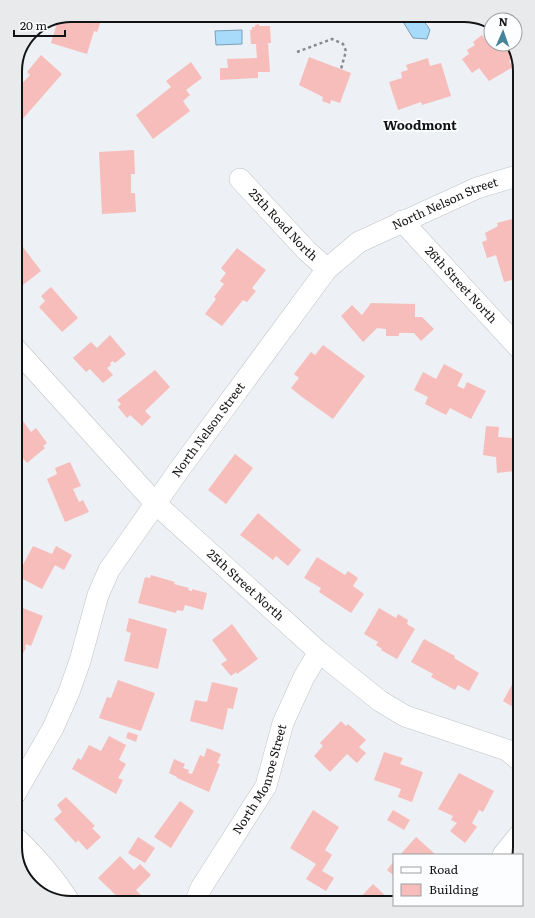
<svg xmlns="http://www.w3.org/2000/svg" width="535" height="918" font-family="Literata,serif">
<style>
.water{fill:#a8dbfa;stroke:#7b9fb5}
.building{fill:#f7bdbb}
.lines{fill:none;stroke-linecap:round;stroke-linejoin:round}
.minor-casing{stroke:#bfc3c6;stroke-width:22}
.path{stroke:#898b8e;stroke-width:2.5;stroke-dasharray:3 3;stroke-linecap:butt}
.minor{stroke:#fff;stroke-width:21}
.labels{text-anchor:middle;stroke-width:4;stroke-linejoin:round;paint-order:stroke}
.street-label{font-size:12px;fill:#121315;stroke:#fcfdff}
.neighbourhood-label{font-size:13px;font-weight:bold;fill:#121315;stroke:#fcfdff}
.rim{fill:none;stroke:#121315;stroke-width:2}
</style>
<rect width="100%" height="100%" fill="#edf0f4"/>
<g class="water">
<path d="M 403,15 C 416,15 423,18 430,30 L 427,39 L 413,38 L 402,20 Z"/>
<path d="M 242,30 L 242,44 L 216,45 L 215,31 Z"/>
</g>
<g class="building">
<path d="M 71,15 L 103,15 L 97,32 L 94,31 L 87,54 L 51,43 L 58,20 Z"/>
<path d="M 259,24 L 259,26 L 270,26 L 271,43 L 268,43 L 270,72 L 258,72 L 258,78 L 220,80 L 220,68 L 228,68 L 227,59 L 257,58 L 256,44 L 251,44 L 250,30 L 252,30 L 252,27 L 255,27 L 255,25 Z"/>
<path d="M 482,35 L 486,41 L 491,38 L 491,44 L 512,44 L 516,56 L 509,61 L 513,67 L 489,81 L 479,68 L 472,73 L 462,59 L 469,54 L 467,50 L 475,45 L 473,42 Z"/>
<path d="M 41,55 L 62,74 L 20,122 L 15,118 L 15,91 L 30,75 L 27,72 Z"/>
<path d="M 309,57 L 351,73 L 340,103 L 331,100 L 330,104 L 322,101 L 323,97 L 299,85 Z"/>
<path d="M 428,58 L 430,66 L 441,63 L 451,96 L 422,105 L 421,102 L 398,110 L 389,82 L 402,78 L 401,72 L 408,70 L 406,65 Z"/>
<path d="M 191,62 L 202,78 L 186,90 L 190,95 L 183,101 L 190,111 L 153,139 L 136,115 L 171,87 L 166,81 Z"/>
<path d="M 134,150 L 135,174 L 131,174 L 131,193 L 135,193 L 136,212 L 102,214 L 99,152 Z"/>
<path d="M 520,217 L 520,278 L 504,282 L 496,255 L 487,258 L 482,242 L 487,240 L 485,233 L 498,226 L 497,223 Z"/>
<path d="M 17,239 L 41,271 L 23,285 L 15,274 L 15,240 Z"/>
<path d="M 237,248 L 266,270 L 252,288 L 256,291 L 247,302 L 243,300 L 222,326 L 205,314 L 216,299 L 214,297 L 224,284 L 220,281 L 226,273 L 221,268 Z"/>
<path d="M 51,287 L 78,318 L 62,332 L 39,307 L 45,301 L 41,296 Z"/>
<path d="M 371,303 L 415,304 L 415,317 L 422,317 L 434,329 L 421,341 L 414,333 L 399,333 L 399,336 L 386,336 L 386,329 L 377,328 L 363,342 L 341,316 L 352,305 L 362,315 Z"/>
<path d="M 110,335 L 126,354 L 115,363 L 113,361 L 110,363 L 111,365 L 107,368 L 113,375 L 103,383 L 90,369 L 86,372 L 73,358 L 91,342 L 97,348 Z"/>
<path d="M 323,345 L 365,376 L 333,419 L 302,397 L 291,388 L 299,378 L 294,374 L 311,352 L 315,355 Z"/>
<path d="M 444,364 L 463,374 L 457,386 L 464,389 L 467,382 L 486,391 L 471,419 L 450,408 L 446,415 L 425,404 L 428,397 L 414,390 L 423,372 L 436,379 Z"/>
<path d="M 155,370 L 170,387 L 145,411 L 151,417 L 142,426 L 130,415 L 127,418 L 118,407 L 121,404 L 117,400 Z"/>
<path d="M 23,421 L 31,432 L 36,428 L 47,443 L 43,446 L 45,448 L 27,463 L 21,456 L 15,459 L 15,428 Z"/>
<path d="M 486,426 L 499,427 L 498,437 L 512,438 L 512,436 L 520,434 L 520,467 L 513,467 L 514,471 L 497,473 L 496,457 L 483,455 Z"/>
<path d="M 235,454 L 253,468 L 226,504 L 208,490 Z"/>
<path d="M 70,462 L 81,486 L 73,489 L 79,502 L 83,500 L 89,512 L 65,522 L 47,479 L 57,474 L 55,468 Z"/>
<path d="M 258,513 L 301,550 L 288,566 L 276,556 L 273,560 L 240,535 Z"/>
<path d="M 33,546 L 52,554 L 56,546 L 72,555 L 64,570 L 55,565 L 42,589 L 17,576 Z"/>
<path d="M 317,557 L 345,575 L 348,571 L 358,578 L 353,586 L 364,594 L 351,613 L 319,592 L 321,588 L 304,578 Z"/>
<path d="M 151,575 L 175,582 L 174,584 L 189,588 L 188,590 L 192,591 L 192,589 L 207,593 L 203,610 L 185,605 L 183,611 L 177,610 L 176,613 L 138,603 L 145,577 L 150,578 Z"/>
<path d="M 15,605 L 43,616 L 31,646 L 26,644 L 25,647 L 26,648 L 20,659 L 15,657 Z"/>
<path d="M 379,608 L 396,618 L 398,614 L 408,620 L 407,624 L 415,629 L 397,659 L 381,650 L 382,649 L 376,645 L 378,642 L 364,634 Z"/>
<path d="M 129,618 L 167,629 L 158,669 L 124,661 L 131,633 L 126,631 Z"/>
<path d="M 232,624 L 258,659 L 237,674 L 236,672 L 231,676 L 221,664 L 227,660 L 212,640 Z"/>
<path d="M 424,639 L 455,656 L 454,658 L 479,673 L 469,691 L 458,685 L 455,690 L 431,677 L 433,674 L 411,662 Z"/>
<path d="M 520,670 L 520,711 L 503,701 Z"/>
<path d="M 118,680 L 155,693 L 141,731 L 99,718 L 107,697 L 111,698 Z"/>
<path d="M 212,682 L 238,688 L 233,709 L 228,708 L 223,730 L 190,721 L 195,700 L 207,702 Z"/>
<path d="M 341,721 L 346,726 L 348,724 L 366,740 L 359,747 L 366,753 L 357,763 L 347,754 L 330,772 L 314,756 L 323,746 L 320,743 Z"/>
<path d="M 128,732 L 138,735 L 136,742 L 126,738 Z"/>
<path d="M 109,736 L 126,745 L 119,760 L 126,764 L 118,778 L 123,780 L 116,794 L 72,769 L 78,758 L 81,760 L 89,745 L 101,751 Z"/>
<path d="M 207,748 L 221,754 L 217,763 L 220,764 L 209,792 L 177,778 L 177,777 L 169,773 L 174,759 L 185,764 L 183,768 L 189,770 L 188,773 L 192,774 L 200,755 L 204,757 Z"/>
<path d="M 384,752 L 403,758 L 400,764 L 423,772 L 412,802 L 398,797 L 401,789 L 374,780 Z"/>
<path d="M 459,773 L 494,791 L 483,812 L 479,810 L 472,823 L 477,827 L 465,843 L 450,831 L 457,823 L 451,820 L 453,816 L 438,809 Z"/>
<path d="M 66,797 L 95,826 L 92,828 L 101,837 L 87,850 L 78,840 L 76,843 L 54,819 L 62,812 L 57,805 Z"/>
<path d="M 180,801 L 194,811 L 171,848 L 154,837 Z"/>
<path d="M 313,810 L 339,827 L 325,850 L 332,855 L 322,871 L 334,878 L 326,891 L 306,879 L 316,864 L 290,848 Z"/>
<path d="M 393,810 L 410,820 L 404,830 L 387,820 Z"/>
<path d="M 138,837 L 155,848 L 145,863 L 128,853 Z"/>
<path d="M 416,837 L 436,855 L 400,855 Z"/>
<path d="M 120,856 L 134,870 L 140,864 L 151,875 L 136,890 L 143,897 L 138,903 L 124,903 L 98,878 Z"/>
<path d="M 394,861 L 394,876 L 387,870 Z"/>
<path d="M 373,884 L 392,902 L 391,903 L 355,903 Z"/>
</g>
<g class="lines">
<defs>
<g id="minor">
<path id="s1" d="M 240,179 L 306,250 L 327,269"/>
<path id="s2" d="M 402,221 L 520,349"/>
<path id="s3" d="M 15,348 L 156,504 L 319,652 L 380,701 L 405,716 L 507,750 L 520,761"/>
<path id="s4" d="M 15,794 L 53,728 L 69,692 L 80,661 L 98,595 L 109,570 L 179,470 L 327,269 L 359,242 L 477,188 L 520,175"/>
<path d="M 15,837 C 36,857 55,878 70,903"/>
<path d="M 503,855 L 520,834"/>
<path d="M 19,863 L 46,896"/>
<path id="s5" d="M 195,903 L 201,888 L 266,786 L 283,723 L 304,677 L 319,652"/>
</g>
</defs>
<use href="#minor" class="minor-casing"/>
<path class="path" d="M 297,52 L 332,39 L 343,44 L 346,51 L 341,69"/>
<use href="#minor" class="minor"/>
</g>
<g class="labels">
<g class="street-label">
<text dy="4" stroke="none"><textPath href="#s4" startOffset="752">North Nelson Street</textPath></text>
<text dy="4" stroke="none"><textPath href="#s1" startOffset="63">25th Road North</textPath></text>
<text dy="4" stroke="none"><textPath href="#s2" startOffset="87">26th Street North</textPath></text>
<text dy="4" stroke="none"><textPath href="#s4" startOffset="416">North Nelson Street</textPath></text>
<text dy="4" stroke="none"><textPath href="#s3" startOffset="331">25th Street North</textPath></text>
<text dy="4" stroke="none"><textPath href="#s5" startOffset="141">North Monroe Street</textPath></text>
</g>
<g class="neighbourhood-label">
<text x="420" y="130">Woodmont</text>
</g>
</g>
<path d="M0 0H535V918H0ZM71 22H464A49 49 0 0 1 513 71V847A49 49 0 0 1 464 896H71A49 49 0 0 1 22 847V71A49 49 0 0 1 71 22Z" fill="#e9eaec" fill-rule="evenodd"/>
<path class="rim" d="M71 22H464A49 49 0 0 1 513 71V847A49 49 0 0 1 464 896H71A49 49 0 0 1 22 847V71A49 49 0 0 1 71 22Z"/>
<rect x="393" y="854" width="130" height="52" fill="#fcfdff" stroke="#9e9fa1"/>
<rect x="401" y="867" width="20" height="6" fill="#ffffff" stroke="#9e9fa1"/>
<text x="429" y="874" font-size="12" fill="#121315">Road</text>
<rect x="401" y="884" width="20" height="12" fill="#f7bdbb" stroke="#9e9fa1"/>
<text x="429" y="894" font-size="12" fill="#121315">Building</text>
<g transform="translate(503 32) rotate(2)"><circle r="19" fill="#fcfdff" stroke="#9e9fa1"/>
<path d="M0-3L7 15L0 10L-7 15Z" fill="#468599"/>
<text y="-6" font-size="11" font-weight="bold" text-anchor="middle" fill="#121315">N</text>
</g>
<path d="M14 30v6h51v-6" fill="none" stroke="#121315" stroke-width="2"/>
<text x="20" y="30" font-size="12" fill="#121315" stroke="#fcfdff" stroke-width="3" paint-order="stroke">20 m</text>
</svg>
